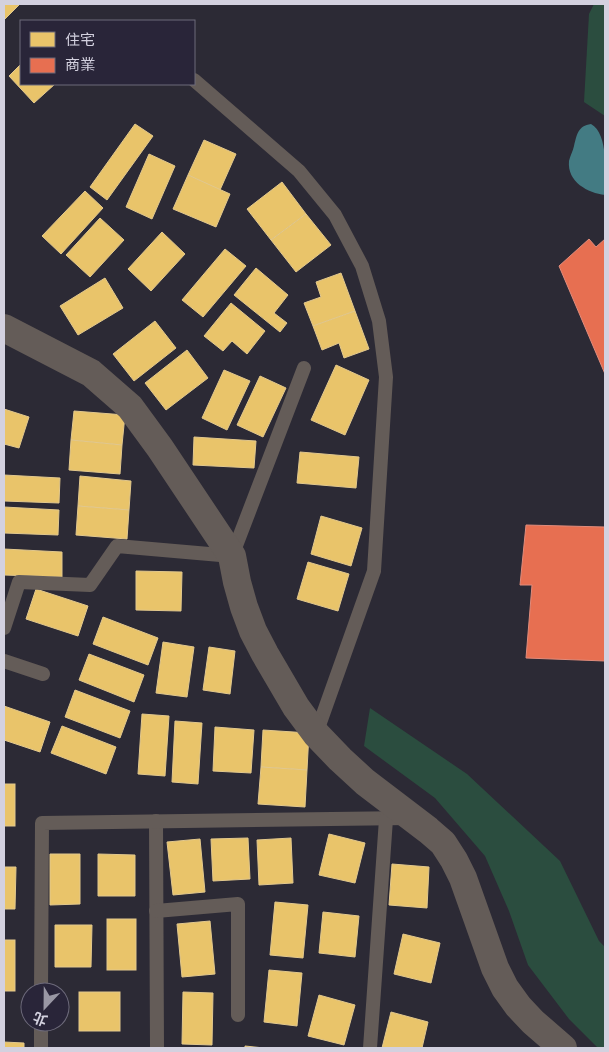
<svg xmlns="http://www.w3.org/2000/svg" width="609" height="1052" font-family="Karla,'Noto Sans TC',sans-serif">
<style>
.green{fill:#2b4d3f}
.water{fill:#437b83}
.homes{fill:#e9c46a;stroke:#e2c88d}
.shops{fill:#e76f51;stroke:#e18c7c}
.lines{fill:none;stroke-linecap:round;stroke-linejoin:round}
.lane{stroke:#645c58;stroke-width:14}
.street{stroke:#645c58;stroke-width:28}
</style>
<rect width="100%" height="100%" fill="#2c2a35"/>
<g class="green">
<path d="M 594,4 L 605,4 L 605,116 L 584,102 L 589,14 Z"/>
<path d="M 370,708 L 467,774 L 560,861 L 599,941 L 605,947 L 605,1048 L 598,1048 L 569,1019 L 528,965 L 509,911 L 485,856 L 435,798 L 364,746 Z"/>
</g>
<path class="water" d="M 591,124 C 609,134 605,175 605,195 C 588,193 567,182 569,161 C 570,156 573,151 574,146 C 577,134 578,126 591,124 Z"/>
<g class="homes">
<path d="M 4,4 L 20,4 L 4,20 Z"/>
<path d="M 21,64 L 21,84 L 55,84 L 34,103 L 9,76 Z"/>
<path d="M 135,124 L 153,136 L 107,200 L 90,187 Z"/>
<path d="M 204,140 L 236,154 L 220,190 L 188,175 Z"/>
<path d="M 149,154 L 175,166 L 152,219 L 126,207 Z"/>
<path d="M 188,175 L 230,194 L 216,227 L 173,209 Z"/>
<path d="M 282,182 L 306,214 L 271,240 L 247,209 Z"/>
<path d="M 85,191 L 103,208 L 61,254 L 42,236 Z"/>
<path d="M 306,214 L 331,245 L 296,272 L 271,240 Z"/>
<path d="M 100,218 L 124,240 L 90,277 L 66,255 Z"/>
<path d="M 162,232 L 185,254 L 151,291 L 128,269 Z"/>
<path d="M 225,249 L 246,266 L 203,317 L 182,300 Z"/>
<path d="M 256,268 L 288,295 L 274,313 L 287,323 L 280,332 L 234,295 Z"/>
<path d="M 341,273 L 355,311 L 313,326 L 304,303 L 321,297 L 316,282 Z"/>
<path d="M 105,278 L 123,308 L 78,335 L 60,306 Z"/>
<path d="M 605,298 L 605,342 L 588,306 Z"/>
<path d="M 231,303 L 265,331 L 247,354 L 232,341 L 223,351 L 204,336 Z"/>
<path d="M 355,311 L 369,349 L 344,358 L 339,343 L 322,350 L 313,326 Z"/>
<path d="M 155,321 L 176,348 L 134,381 L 113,354 Z"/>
<path d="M 187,350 L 208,378 L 166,410 L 145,383 Z"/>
<path d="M 336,365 L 369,380 L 345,435 L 311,420 Z"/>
<path d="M 224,370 L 250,381 L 227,430 L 202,418 Z"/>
<path d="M 260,376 L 286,388 L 263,437 L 237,425 Z"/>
<path d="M 4,409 L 29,417 L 19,448 L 4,444 Z"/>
<path d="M 74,411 L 125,415 L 122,445 L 71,440 Z"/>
<path d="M 194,437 L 256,441 L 254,468 L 193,465 Z"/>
<path d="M 71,440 L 122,445 L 120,474 L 69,470 Z"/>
<path d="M 300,452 L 359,457 L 356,488 L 297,483 Z"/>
<path d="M 4,475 L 60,478 L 59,503 L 4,501 Z"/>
<path d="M 80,476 L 131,481 L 129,510 L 78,506 Z"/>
<path d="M 78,506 L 129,510 L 127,539 L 76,535 Z"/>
<path d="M 4,507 L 59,510 L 58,535 L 4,533 Z"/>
<path d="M 321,516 L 362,528 L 351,566 L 311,554 Z"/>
<path d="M 4,549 L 62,552 L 62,577 L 4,575 Z"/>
<path d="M 308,562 L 349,574 L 338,611 L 297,599 Z"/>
<path d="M 136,571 L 182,572 L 181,611 L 136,610 Z"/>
<path d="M 36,589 L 88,606 L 78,636 L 26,619 Z"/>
<path d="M 103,617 L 158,638 L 148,665 L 93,644 Z"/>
<path d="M 163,642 L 194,647 L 187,697 L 156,693 Z"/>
<path d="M 209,647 L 235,651 L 230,694 L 203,690 Z"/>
<path d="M 89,654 L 144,675 L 134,702 L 79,680 Z"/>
<path d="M 75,690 L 130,711 L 120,738 L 65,717 Z"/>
<path d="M 4,706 L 50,722 L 40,752 L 4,740 Z"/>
<path d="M 142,714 L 169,716 L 165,776 L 138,774 Z"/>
<path d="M 175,721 L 202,723 L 198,784 L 172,782 Z"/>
<path d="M 62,726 L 116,747 L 106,774 L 51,753 Z"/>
<path d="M 215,727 L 254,730 L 251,773 L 213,771 Z"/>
<path d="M 263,730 L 309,733 L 307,770 L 261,767 Z"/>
<path d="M 261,767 L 307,770 L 305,807 L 258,804 Z"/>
<rect x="4" y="784" width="11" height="42"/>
<path d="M 329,834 L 365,843 L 355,883 L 319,875 Z"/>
<path d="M 248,838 L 250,879 L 213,881 L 211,839 Z"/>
<path d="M 291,838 L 293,883 L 259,885 L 257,840 Z"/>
<path d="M 200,839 L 205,892 L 173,895 L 167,842 Z"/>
<path d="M 50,854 L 80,854 L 80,904 L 50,905 Z"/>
<path d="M 98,854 L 135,855 L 135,896 L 98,896 Z"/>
<path d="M 392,864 L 429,867 L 427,908 L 389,905 Z"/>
<path d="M 4,867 L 16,867 L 15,909 L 4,909 Z"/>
<path d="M 275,902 L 308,905 L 303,958 L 270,955 Z"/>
<path d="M 323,912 L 359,916 L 355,957 L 319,953 Z"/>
<rect x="107" y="919" width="29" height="51"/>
<path d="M 210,921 L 215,974 L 182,977 L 177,924 Z"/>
<path d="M 55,925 L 92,925 L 91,967 L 55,967 Z"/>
<path d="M 403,934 L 440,943 L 431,983 L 394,974 Z"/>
<rect x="4" y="940" width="11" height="51"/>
<path d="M 269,970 L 302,973 L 297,1026 L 264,1022 Z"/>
<rect x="79" y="992" width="41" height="39"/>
<path d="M 183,992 L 213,993 L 212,1045 L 182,1044 Z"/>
<path d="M 319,995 L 355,1005 L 344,1045 L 308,1036 Z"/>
<path d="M 391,1012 L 428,1022 L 422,1048 L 382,1048 Z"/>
<path d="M 4,1042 L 24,1043 L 24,1048 L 4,1048 Z"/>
<path d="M 245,1046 L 264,1048 L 245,1048 Z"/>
</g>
<g class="shops">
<path d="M 589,239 L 596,247 L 605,239 L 605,374 L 559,266 Z"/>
<path d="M 526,525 L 605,527 L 605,661 L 526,658 L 532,585 L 520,585 Z"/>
</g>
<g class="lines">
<g class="lane">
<path d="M 194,80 L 299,171 L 335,215 L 362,266 L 379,321 L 386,377 L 374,571 L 316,734"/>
<path d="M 4,628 L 19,582 L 90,585 L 117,546 L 232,556 L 304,368"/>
<path d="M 4,661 L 43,674"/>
<path d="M 156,821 L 157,1048"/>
<path d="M 156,911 L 238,904 L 238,1015"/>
<path d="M 41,992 L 42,823 L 409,818"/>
<path d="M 41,1048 L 41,1022"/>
<path d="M 370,1048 L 386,819"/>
</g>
<path class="street" d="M 4,328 L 91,373 L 130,407 L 160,448 L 232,556 L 237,582 L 244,607 L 253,631 L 265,654 L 296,707 L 316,734 L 340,759 L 365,782 L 428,830 L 443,843 L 454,860 L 463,878 L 495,968 L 505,988 L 518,1006 L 533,1022 L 563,1048"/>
</g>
<rect width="609" height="1052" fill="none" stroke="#d3d1df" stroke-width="10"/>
<rect x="20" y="20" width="175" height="65" fill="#292539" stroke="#6d6a7b"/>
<rect x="30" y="32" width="25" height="15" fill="#e9c46a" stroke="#6d6a7b"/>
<text x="65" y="45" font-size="15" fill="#d3d1df">住宅</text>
<rect x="30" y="58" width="25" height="15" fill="#e76f51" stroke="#6d6a7b"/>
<text x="65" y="70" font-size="15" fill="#d3d1df">商業</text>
<g transform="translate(45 1007) rotate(202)"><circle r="24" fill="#292539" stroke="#6d6a7b"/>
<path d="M0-4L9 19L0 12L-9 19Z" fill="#9997a4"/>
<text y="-8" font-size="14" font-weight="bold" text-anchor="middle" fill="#d3d1df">北</text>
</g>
</svg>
